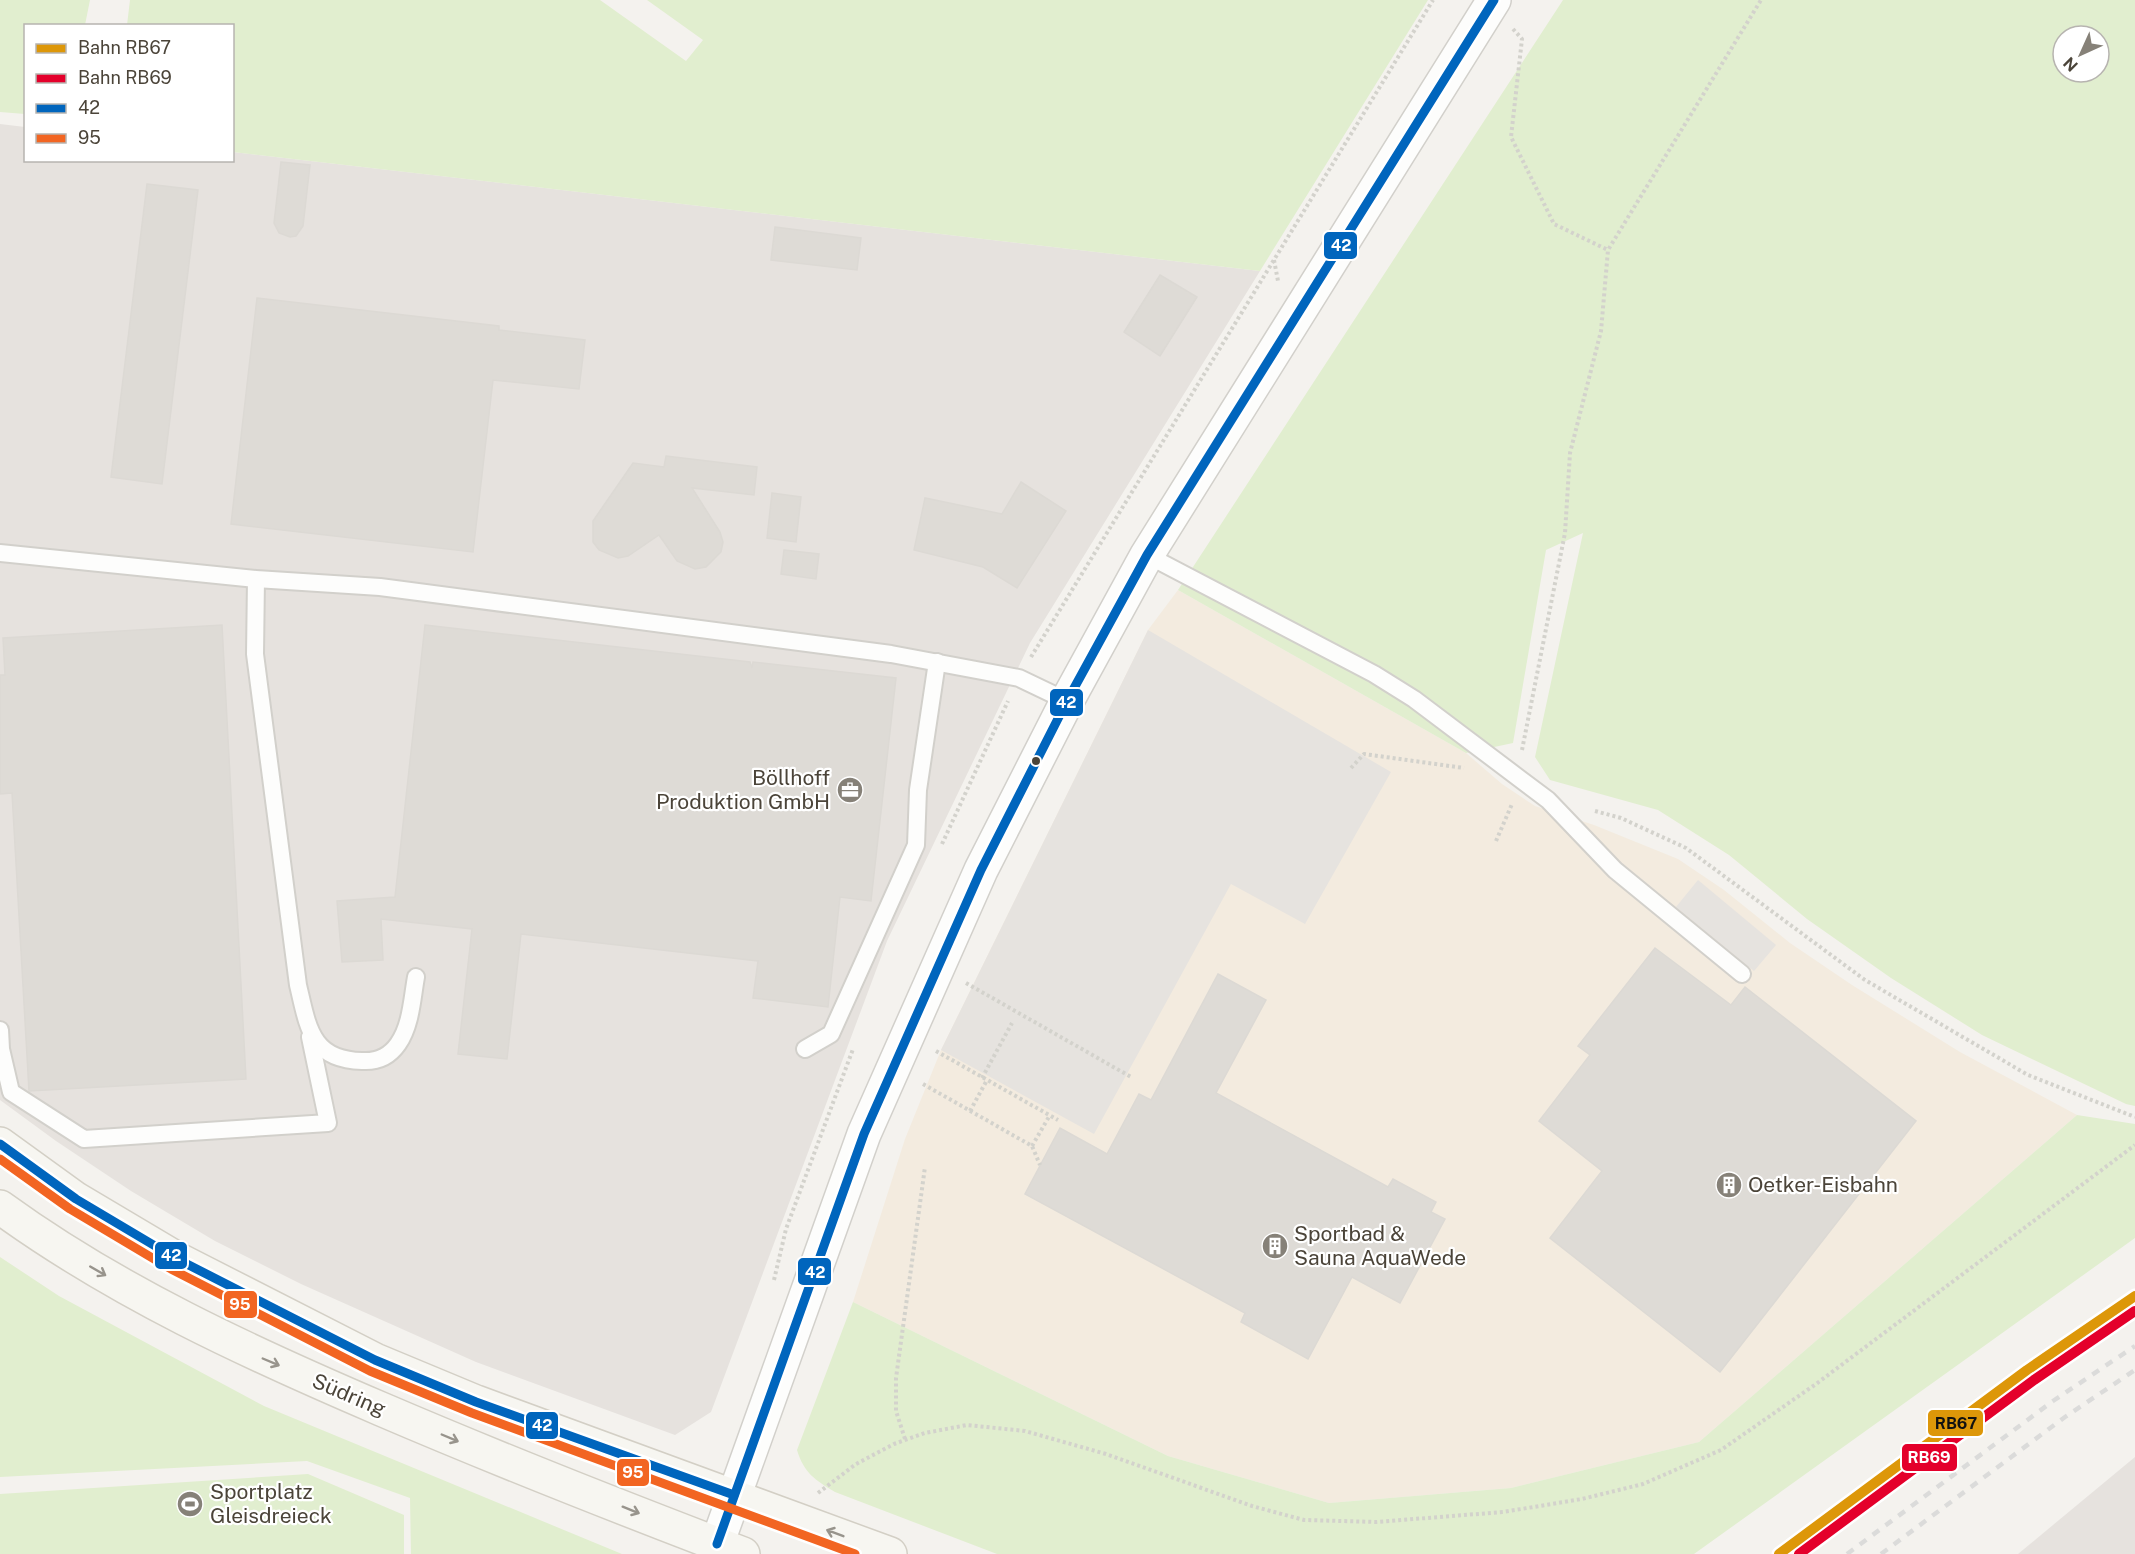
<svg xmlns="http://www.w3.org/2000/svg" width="2135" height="1554" font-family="'Public Sans',sans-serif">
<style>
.commercial{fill:#f3ebdf}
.industrial{fill:#e6e2de}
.green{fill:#e1eecf;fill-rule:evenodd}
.parking{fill:#e6e3df}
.building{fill:#dedbd6;stroke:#dcd9d4;stroke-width:1.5}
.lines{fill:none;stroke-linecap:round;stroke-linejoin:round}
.lane-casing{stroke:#d2d0cb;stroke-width:20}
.street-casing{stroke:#d2d0cb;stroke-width:36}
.secondary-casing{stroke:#d3cfc5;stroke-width:36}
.path{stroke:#d3d2cc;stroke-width:4;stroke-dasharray:3 3;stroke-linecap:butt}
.lane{stroke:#fdfdfc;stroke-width:16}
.street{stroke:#fdfdfc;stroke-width:33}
.secondary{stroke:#f7f6f1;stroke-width:33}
.rail{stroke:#dbdbda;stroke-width:4.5;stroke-dasharray:8 8;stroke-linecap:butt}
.bus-1-casing{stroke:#fff;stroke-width:14}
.bus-2-casing{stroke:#fff;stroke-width:14}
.bus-1{stroke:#0065bd;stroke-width:9}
.bus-2{stroke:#f26522;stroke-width:9}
.rail-1-casing{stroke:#fff;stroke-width:15}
.rail-2-casing{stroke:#fff;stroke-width:15}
.rail-1{stroke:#dd9709;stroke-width:10}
.rail-2{stroke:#e4002b;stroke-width:10}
.oneway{stroke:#98948c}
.bus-dot{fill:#4b4439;stroke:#fff;stroke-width:2}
.labels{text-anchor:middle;stroke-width:4.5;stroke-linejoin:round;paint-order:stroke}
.poi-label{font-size:21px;fill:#4b4439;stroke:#fff;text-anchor:start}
.street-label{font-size:21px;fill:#4b4439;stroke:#fff}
.line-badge{stroke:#fff;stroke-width:2}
.badge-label{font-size:16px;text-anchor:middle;font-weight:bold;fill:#fff}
.pale-badge-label{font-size:16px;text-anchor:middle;font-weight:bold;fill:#111}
</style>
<rect width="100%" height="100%" fill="#f4f2ee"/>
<path class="commercial" d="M 1178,590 L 1466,753 L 1502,784 L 1535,806 L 1594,825 L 1678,859 L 1724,890 L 1790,943 L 1852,985 L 1960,1052 L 2077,1115 L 1699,1442 L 1511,1488 L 1329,1503 L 1168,1456 L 853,1302 L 905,1139 L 941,1050 L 1148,630 Z"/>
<g class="industrial">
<path d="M 0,124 L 25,127 L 26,160 L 232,160 L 233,152 L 1260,271 L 1030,643 L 887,941 L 711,1412 L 675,1435 L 476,1362 L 301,1284 L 215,1241 L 131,1191 L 56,1141 L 0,1100 Z"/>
<path d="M 2135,1457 L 2135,1554 L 2018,1554 Z"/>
</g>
<g class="green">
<path d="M 0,0 L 90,0 L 85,25 L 26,26 L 25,114 L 0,112 Z"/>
<path d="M 130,0 L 600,0 L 686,61 L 703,40 L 647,0 L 1428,0 L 1260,271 L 233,152 L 232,26 L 127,25 Z"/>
<path d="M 1563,0 L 2135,0 L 2135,1106 L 2126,1104 L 1982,1035 L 1891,978 L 1807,919 L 1729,855 L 1658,810 L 1550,780 L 1535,757 L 1583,533 L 1546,550 L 1513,743 L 1466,753 L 1178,590 ZM 2063,36 L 2099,36 L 2099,72 L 2063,72 Z"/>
<path d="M 2077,1115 L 2135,1124 L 2135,1238 L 1694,1554 L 997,1554 L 835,1492 C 815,1480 804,1473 797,1450 L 853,1302 L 1168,1456 L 1329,1503 L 1511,1488 L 1699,1442 Z"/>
<path d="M 0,1257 L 59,1296 L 264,1406 L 622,1554 L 411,1554 L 410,1498 L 307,1461 L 0,1477 Z"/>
<path d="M 308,1474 L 404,1515 L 404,1554 L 0,1554 L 0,1494 Z"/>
</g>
<g class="parking">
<path d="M 1148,630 L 1391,772 L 1305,924 L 1231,884 L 1094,1134 L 941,1050 Z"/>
<path d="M 1698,880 L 1776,945 L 1754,971 L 1676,907 Z"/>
</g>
<g class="building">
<path d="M 281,162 L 310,165 L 303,226 L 296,236 L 290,237 L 279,233 L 274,223 Z"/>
<path d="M 147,184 L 198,190 L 162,484 L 111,477 Z"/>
<path d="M 775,227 L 861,238 L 857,270 L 771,260 Z"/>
<path d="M 1160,275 L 1197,297 L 1160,356 L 1124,332 Z"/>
<path d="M 257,298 L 499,326 L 499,330 L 585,340 L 579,389 L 493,380 L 473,552 L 231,524 Z"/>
<path d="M 666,456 L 757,467 L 754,495 L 692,488 L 720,532 L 723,542 L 721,552 L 706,567 L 695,569 L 677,561 L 659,535 L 628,556 L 618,558 L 599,550 L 593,542 L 593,521 L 633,463 L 664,467 Z"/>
<path d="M 1021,482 L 1066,511 L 1017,588 L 983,567 L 914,550 L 925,498 L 1002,514 Z"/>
<path d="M 772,493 L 801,497 L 796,542 L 767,538 Z"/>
<path d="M 784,550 L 819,554 L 816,579 L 781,574 Z"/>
<path d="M 222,625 L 246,1079 L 29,1091 L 12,793 L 0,794 L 0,675 L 5,675 L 3,638 Z"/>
<path d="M 425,625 L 750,662 L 752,668 L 753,662 L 896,678 L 871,901 L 840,897 L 828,1007 L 753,998 L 758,961 L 521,934 L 507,1059 L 458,1054 L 472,929 L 381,919 L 383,960 L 342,962 L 337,901 L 395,897 Z"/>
<path d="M 1655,948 L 1731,1005 L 1745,987 L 1916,1121 L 1720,1372 L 1550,1238 L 1602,1171 L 1539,1121 L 1590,1055 L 1578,1046 Z"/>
<path d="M 1218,974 L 1266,1000 L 1216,1093 L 1388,1187 L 1393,1179 L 1436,1202 L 1431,1212 L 1445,1219 L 1400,1303 L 1352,1277 L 1308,1359 L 1241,1322 L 1245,1313 L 1025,1194 L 1060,1128 L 1107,1154 L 1139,1094 L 1151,1100 Z"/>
</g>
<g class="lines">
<defs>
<g id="lane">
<path d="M 0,553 L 256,579 L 380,587 L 891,654 L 1019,678 L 1067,701"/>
<path d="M 1147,555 L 1374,674 L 1414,699 L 1548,800 L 1615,870 L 1742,974"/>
<path d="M 256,579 L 255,654 L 298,985 C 308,1027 311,1060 362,1061 C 377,1062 389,1057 398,1044 C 411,1026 412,999 416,977"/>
<path d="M 0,1030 L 1,1049 L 11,1092 L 84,1139 L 328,1123 L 310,1037"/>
<path d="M 805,1049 L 831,1034 L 916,845 L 918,790 L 937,662"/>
</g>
<path id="street" d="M 717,1544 L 864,1134 L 981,870 L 1067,701 L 1147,555 L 1494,0"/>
<g id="secondary">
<path d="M 0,1144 L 76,1199 L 177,1259 L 375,1360 L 476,1402 L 890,1554"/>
<path d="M 0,1207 C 117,1292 248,1352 381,1409 C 500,1460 622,1508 743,1554"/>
</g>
</defs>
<use href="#lane" class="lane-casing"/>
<use href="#street" class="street-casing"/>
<use href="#secondary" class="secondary-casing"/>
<g class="path">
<path d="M 1513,29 L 1522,39 L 1511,137 L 1554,224 L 1608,250"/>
<path d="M 1274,260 L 1278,281"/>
<path d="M 1031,657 L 1433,0"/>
<path d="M 1522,750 L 1565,533 L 1570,453 L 1601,331 L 1608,250 L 1761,0"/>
<path d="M 1351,768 L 1364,754 L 1464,768"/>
<path d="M 1595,811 L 1621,818 L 1686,848 L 1865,980 L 2028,1075 L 2135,1117"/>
<path d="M 1496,841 L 1512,804"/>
<path d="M 942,844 L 1008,701"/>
<path d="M 966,983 L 1131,1077"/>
<path d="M 936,1051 L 1058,1120"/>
<path d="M 982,1078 L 1012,1023"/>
<path d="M 923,1084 L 1032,1146 L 1040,1165"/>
<path d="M 970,1111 L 987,1080"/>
<path d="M 1032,1146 L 1050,1115"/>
<path d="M 774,1280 L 786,1229 L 853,1049"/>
<path d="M 905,1439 L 896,1411 L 896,1378 L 925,1167"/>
<path d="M 818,1493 L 856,1464 L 894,1444 L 925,1433 L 967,1425 L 1025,1431 L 1106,1454 L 1252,1506 L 1304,1520 L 1376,1522 L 1503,1512 L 1582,1499 L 1643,1484 L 1721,1450 L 1816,1384 L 2135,1145"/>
</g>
<use href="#lane" class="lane"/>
<use href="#street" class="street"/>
<use href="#secondary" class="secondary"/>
<g class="rail">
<path d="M 1847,1554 L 2053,1401 L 2135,1346"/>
<path d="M 1881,1554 L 2065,1417 L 2135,1370"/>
</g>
<defs>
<g id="bus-1">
<path d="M 0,1144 L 76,1199 L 177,1259 L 375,1360 L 476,1402 L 734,1495"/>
<path d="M 717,1544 L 864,1134 L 981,870 L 1067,701 L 1147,555 L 1494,0"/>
</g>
<path id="bus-2" d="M 0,1159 L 70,1209 L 171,1269 L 370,1371 L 472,1413 L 855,1554"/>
</defs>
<use href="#bus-1" class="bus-1-casing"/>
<use href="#bus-2" class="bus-2-casing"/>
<use href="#bus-1" class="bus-1"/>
<use href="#bus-2" class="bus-2"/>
<defs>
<path id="rail-1" d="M 1779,1554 L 2027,1370 L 2135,1296"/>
<path id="rail-2" d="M 1799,1554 L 2034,1380 L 2135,1311"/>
</defs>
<use href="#rail-1" class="rail-1-casing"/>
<use href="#rail-2" class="rail-2-casing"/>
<use href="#rail-1" class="rail-1"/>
<use href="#rail-2" class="rail-2"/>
</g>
<defs><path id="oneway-shaft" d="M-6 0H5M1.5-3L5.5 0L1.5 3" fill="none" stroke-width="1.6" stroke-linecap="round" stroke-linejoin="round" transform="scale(1.5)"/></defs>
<g class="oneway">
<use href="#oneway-shaft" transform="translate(98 1271) rotate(30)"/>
<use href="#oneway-shaft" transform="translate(271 1362) rotate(23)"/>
<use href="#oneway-shaft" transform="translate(450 1438) rotate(23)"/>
<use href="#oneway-shaft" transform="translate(631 1510) rotate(22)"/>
<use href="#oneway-shaft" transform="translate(835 1533) rotate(-159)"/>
</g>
<defs>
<symbol id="office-disc" viewBox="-11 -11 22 22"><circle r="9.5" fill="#868178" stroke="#fff"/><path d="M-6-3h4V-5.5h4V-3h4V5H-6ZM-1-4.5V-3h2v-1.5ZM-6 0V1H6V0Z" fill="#fff"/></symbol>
<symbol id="building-disc" viewBox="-11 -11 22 22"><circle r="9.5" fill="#868178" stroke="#fff"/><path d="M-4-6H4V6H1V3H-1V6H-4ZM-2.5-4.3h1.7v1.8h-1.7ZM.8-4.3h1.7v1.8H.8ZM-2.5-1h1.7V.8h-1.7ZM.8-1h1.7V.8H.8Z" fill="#fff"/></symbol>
<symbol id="stadium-disc" viewBox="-11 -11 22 22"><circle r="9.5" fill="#868178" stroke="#fff"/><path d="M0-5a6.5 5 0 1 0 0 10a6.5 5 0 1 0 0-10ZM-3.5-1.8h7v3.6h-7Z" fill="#fff"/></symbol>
</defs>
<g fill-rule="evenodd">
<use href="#office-disc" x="835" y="775" width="30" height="30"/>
<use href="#building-disc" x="1714" y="1170" width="30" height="30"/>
<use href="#building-disc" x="1260" y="1231" width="30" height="30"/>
<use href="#stadium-disc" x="175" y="1489" width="30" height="30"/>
</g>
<circle class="bus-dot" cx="1036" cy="761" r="5"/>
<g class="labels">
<g class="poi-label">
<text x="830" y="785" text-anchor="end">Böllhoff<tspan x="830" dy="24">Produktion GmbH</tspan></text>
<text x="1748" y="1192">Oetker-Eisbahn</text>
<text x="1294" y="1241">Sportbad &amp;<tspan x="1294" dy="24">Sauna AquaWede</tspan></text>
<text x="210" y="1499">Sportplatz<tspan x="210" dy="24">Gleisdreieck</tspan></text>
</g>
<g class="street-label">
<text transform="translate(349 1395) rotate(23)" y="7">Südring</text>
</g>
</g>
<g class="line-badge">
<rect x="1323" y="231" width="35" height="29" rx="6" fill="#0065bd"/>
<rect x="1049" y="688" width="35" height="29" rx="6" fill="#0065bd"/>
<rect x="154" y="1241" width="34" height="29" rx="6" fill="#0065bd"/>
<rect x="797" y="1257" width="35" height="29" rx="6" fill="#0065bd"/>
<rect x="223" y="1290" width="35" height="29" rx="6" fill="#f26522"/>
<rect x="1927" y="1409" width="57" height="28" rx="6" fill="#dd9709"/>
<rect x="525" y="1411" width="34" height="29" rx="6" fill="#0065bd"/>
<rect x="1901" y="1443" width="57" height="29" rx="6" fill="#e4002b"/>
<rect x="616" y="1458" width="34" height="29" rx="6" fill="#f26522"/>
</g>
<g class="badge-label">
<text x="1341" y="251">42</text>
<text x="1066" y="708">42</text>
<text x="171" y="1261">42</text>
<text x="815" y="1278">42</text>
<text x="240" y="1310">95</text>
<text x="542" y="1431">42</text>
<text x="1929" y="1463">RB69</text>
<text x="633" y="1478">95</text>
</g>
<g class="pale-badge-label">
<text x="1956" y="1429">RB67</text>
</g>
<rect x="24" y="24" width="210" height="138" fill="#ffffff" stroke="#b7b4b0" stroke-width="1.5"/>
<rect x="36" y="44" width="30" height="9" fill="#dd9709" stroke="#b7b4b0" stroke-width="1.5"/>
<text x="78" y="54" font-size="18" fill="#4b4439">Bahn RB67</text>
<rect x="36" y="74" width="30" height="9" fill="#e4002b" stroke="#b7b4b0" stroke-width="1.5"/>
<text x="78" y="84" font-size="18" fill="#4b4439">Bahn RB69</text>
<rect x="36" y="104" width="30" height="9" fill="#0065bd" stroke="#b7b4b0" stroke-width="1.5"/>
<text x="78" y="114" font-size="18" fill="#4b4439">42</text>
<rect x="36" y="134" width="30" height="9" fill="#f26522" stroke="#b7b4b0" stroke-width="1.5"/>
<text x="78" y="144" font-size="18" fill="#4b4439">95</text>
<g transform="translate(2081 54) rotate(225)"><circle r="28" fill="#ffffff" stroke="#b7b4b0" stroke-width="1.5"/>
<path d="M0-4.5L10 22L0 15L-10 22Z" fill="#868178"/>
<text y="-9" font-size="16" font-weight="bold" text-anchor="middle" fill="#4b4439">N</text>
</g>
</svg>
